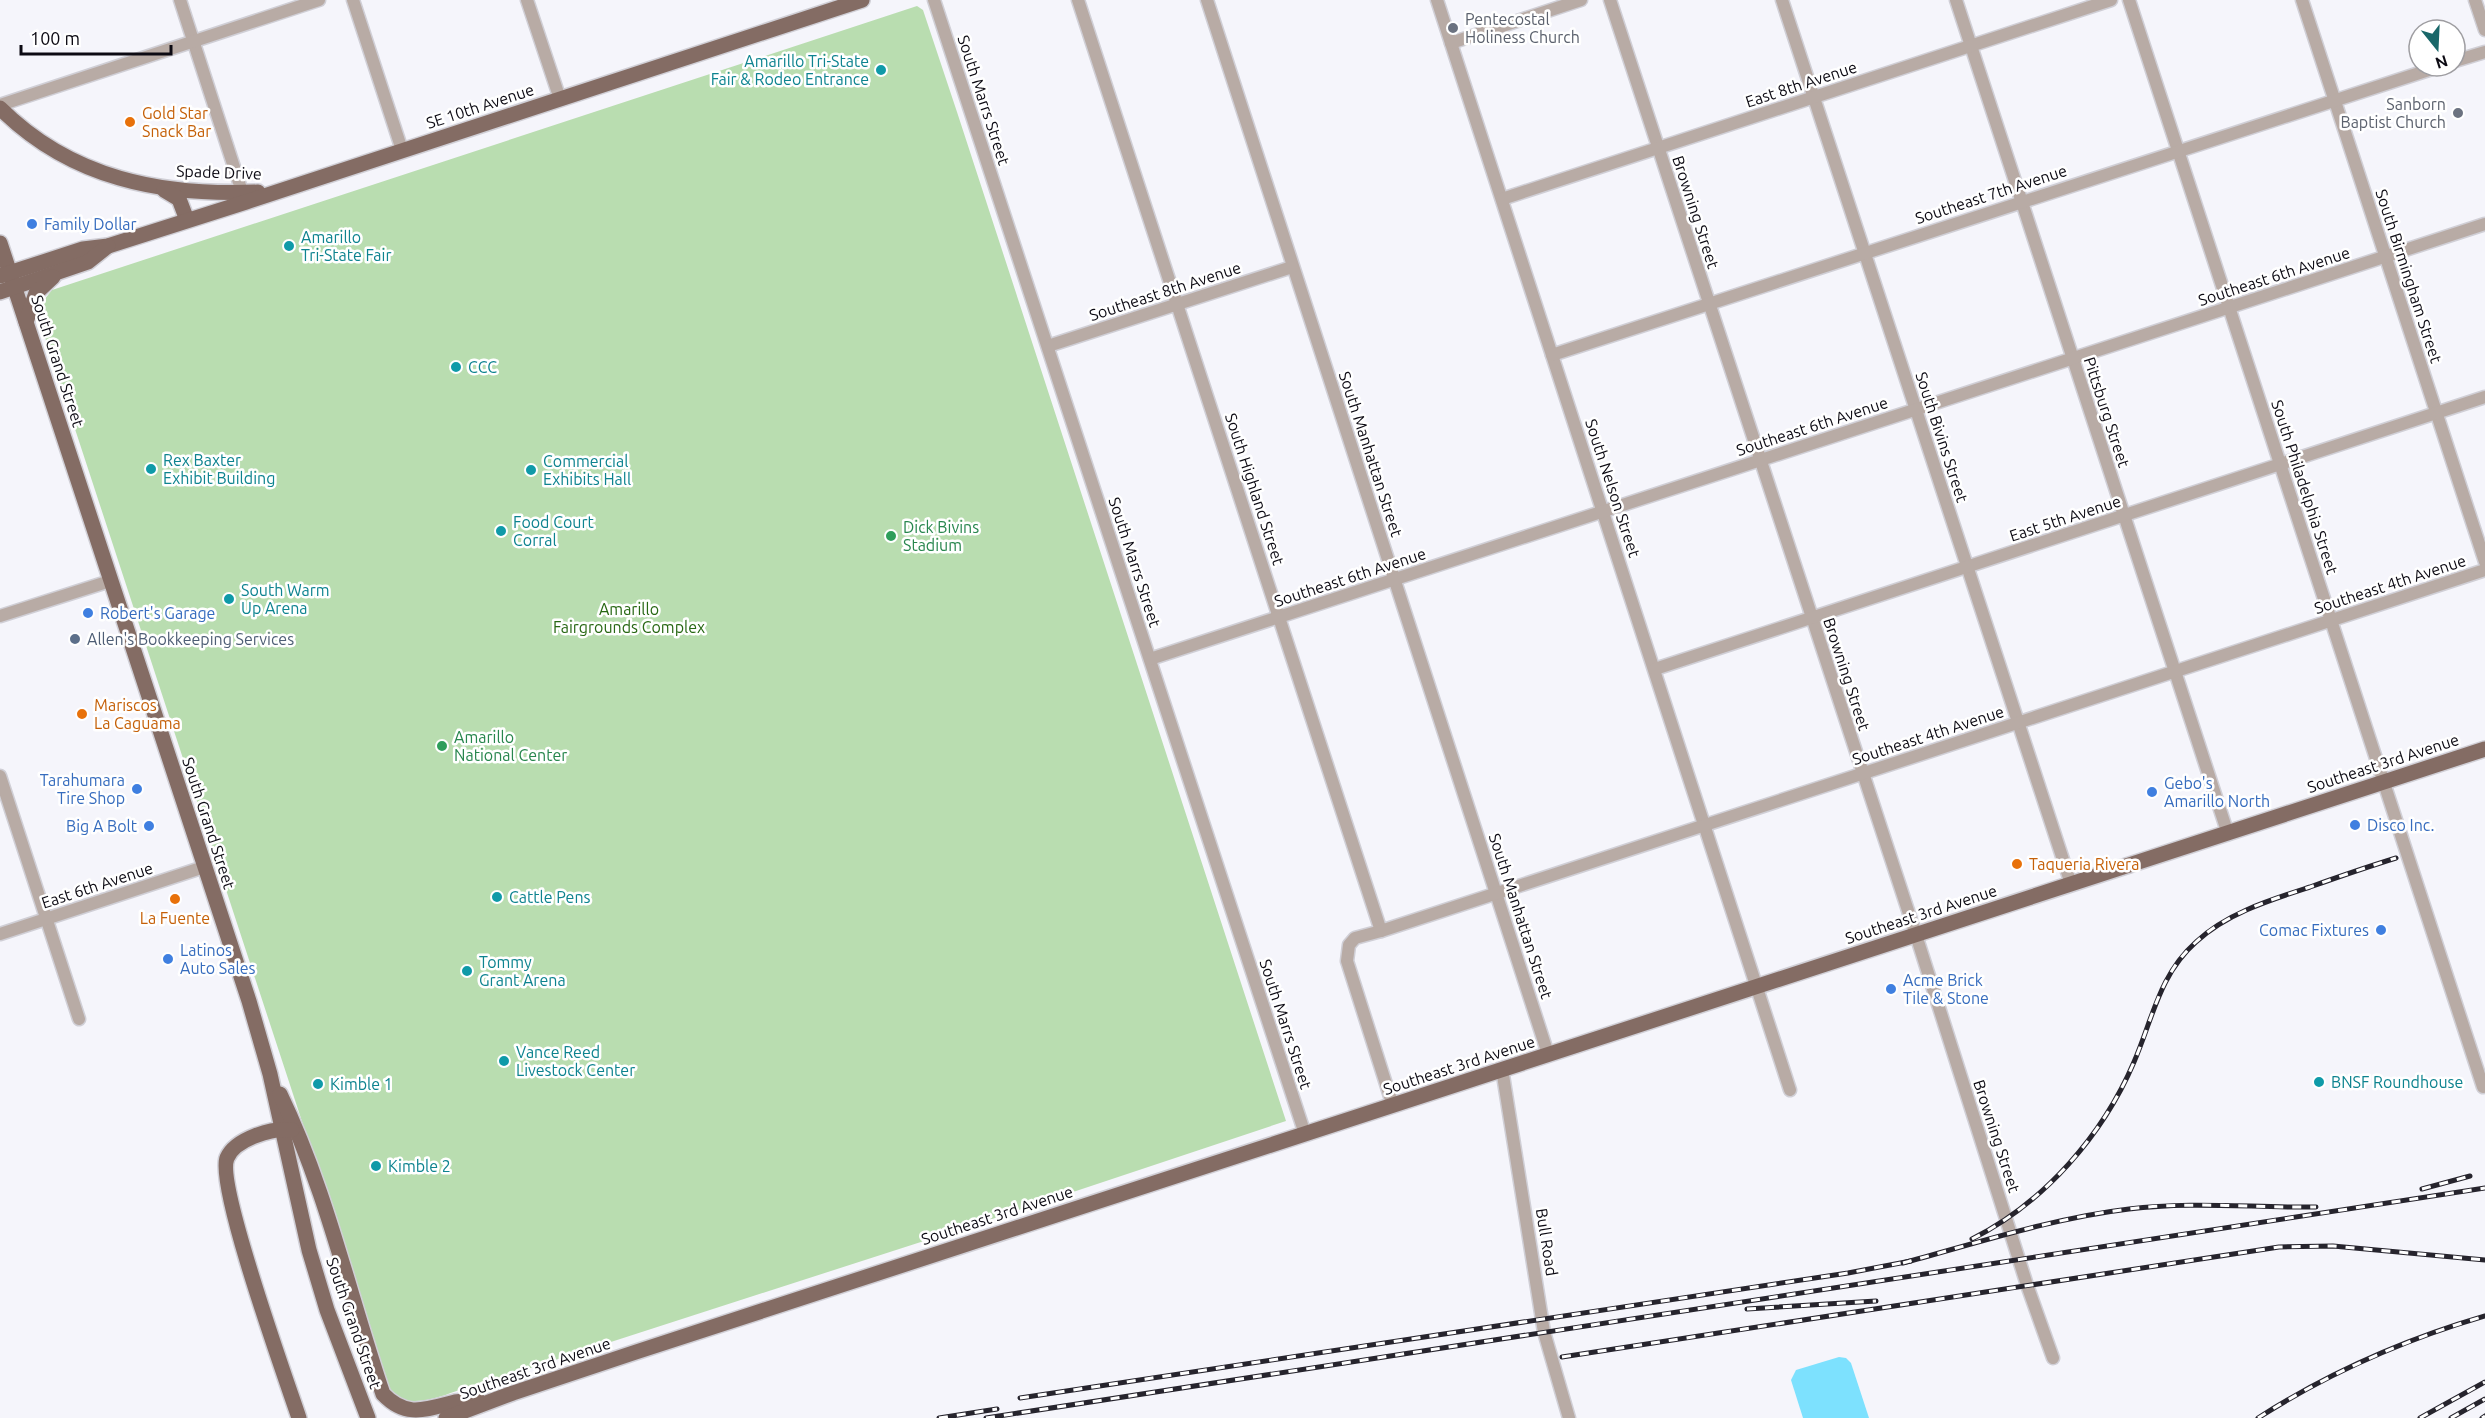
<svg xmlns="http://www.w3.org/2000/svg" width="2485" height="1418" font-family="Ubuntu,sans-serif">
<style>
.green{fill:#b9ddb0}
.water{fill:#7de1fe}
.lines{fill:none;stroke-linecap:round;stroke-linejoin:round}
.minor-casing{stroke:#d0cfd6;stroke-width:15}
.major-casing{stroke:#d0cfd6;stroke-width:18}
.minor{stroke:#b8aba5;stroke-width:12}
.major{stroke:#846c64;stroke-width:15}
.rail-casing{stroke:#26242d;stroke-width:5}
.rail{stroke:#fff;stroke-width:3;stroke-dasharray:9;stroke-linecap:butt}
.worship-dot{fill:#6b7280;stroke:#fff;stroke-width:2}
.culture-dot{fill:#0f9aa8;stroke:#fff;stroke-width:2}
.food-dot{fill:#e8710a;stroke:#fff;stroke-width:2}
.shop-dot{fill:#3f7fe0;stroke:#fff;stroke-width:2}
.leisure-dot{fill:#2e9e5b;stroke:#fff;stroke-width:2}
.service-dot{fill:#5c6f8a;stroke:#fff;stroke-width:2}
.labels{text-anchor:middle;stroke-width:5;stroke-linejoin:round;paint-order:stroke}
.worship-label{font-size:16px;fill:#5b616d;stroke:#fff;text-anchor:start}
.culture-label{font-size:16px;fill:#0d838f;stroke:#fff;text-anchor:start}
.street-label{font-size:16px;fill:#0c0a13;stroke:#fff}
.food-label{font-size:16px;fill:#c56008;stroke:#fff;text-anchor:start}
.shop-label{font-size:16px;fill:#366cbe;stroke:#fff;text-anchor:start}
.leisure-label{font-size:16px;fill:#27864d;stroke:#fff;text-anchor:start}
.park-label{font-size:16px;fill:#276713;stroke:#fff}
.service-label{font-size:16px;fill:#4e5e75;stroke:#fff;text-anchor:start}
</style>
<rect width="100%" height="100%" fill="#f5f5fb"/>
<path class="green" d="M 917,6 L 923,10 L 957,112 L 1286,1121 L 986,1221 L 496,1379 C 463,1383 419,1416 391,1393 L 36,310 L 52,290 Z"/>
<path class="water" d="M 1839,1357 L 1846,1358 L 1851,1363 L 1869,1418 L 1803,1418 L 1791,1380 L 1796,1370 Z"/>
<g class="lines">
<defs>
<g id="minor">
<path d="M 180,0 L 245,201"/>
<path d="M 353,0 L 402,150"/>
<path d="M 527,0 L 560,99"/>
<path d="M 934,0 L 1305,1134"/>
<path d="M 1078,0 L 1381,931 L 1355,938 L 1349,945 L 1347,961 L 1393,1106"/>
<path d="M 1207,0 L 1548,1054"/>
<path d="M 1437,0 L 1790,1090"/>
<path d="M 1610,0 L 1916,935 L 2027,1285 L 2053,1358"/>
<path d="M 1782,0 L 2071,884"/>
<path d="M 1956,0 L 2228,834"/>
<path d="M 2129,0 L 2483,1087"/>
<path d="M 2302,0 L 2485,562"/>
<path d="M 2475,0 L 2485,30"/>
<path d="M 1451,43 L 1581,0"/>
<path d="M 2455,61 L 2485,52"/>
<path d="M 0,105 L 319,0"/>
<path d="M 1502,199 L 2111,0"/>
<path d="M 1048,346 L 1292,267"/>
<path d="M 1552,355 L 2441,66"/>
<path d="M 0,616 L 110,581"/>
<path d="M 1150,659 L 2485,224"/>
<path d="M 1655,669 L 2485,397"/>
<path d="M 0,776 L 79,1019"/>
<path d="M 1381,931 L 2485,570"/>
<path d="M 0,934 L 204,867"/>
<path d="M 1502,1069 L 1544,1332 L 1569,1418"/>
</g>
<g id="major">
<path d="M 0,108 C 71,179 162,196 258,192"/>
<path d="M 164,190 L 179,199 L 187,220"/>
<path d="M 0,243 L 249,1001 L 270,1074 L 309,1250 L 327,1310 L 368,1418"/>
<path d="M 0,276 L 83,249 L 108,246 L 246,202 L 862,0"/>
<path d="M 0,292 L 88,262 L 108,246"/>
<path d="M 26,322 L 36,293 L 53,277"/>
<path d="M 280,1094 C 326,1189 349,1294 383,1394 C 406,1418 424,1410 455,1402 C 462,1401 471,1400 478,1400"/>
<path d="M 292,1130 C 273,1127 235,1139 227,1158 C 216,1185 286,1379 299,1418"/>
<path d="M 446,1418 L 513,1393 L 636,1352 L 2485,749"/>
</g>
</defs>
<use href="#minor" class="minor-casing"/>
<use href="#major" class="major-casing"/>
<use href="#minor" class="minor"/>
<use href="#major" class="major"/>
<defs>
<g id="rail">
<path d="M 2422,1189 L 2470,1176"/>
<path d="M 1972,1239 C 2044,1203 2103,1135 2134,1062 C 2153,1018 2159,975 2196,942 C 2227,913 2270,900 2310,887 C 2338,877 2367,867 2396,858"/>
<path d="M 1903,1263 C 1977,1243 2053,1218 2129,1209 C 2191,1201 2254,1208 2316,1207"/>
<path d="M 1747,1309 L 1876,1301"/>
<path d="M 1562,1357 L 2279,1247 L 2333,1246 L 2485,1260"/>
<path d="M 1020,1398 L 1848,1273 L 1911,1261"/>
<path d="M 939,1418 L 997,1409"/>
<path d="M 986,1418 L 2485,1188"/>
<path d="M 2258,1418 C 2327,1374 2406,1339 2485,1316"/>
<path d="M 2420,1418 L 2485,1382"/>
<path d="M 2451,1418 L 2485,1399"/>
<path d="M 2482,1418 L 2485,1416"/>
</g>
</defs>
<use href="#rail" class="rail-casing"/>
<use href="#rail" class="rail"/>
</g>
<g class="worship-dot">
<circle cx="1453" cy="28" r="6"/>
<circle cx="2458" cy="113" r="6"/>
</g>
<g class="culture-dot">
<circle cx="881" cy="70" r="6"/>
<circle cx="289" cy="246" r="6"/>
<circle cx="456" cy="367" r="6"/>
<circle cx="151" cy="469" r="6"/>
<circle cx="531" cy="470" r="6"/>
<circle cx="501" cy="531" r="6"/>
<circle cx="229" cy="599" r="6"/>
<circle cx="497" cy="897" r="6"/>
<circle cx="467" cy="971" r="6"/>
<circle cx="504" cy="1061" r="6"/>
<circle cx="2319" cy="1082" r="6"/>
<circle cx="318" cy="1084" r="6"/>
<circle cx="376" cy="1166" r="6"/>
</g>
<g class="food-dot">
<circle cx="130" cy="122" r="6"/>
<circle cx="82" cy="714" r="6"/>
<circle cx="2017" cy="864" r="6"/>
<circle cx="175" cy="899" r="6"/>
</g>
<g class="shop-dot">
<circle cx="32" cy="224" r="6"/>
<circle cx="88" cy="613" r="6"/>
<circle cx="137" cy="789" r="6"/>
<circle cx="2152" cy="792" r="6"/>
<circle cx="2355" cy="825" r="6"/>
<circle cx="149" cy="826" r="6"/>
<circle cx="2381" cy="930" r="6"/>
<circle cx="168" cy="959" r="6"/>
<circle cx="1891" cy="989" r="6"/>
</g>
<g class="leisure-dot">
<circle cx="891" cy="536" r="6"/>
<circle cx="442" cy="746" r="6"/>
</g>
<circle class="service-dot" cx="75" cy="639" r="6"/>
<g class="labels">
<g class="worship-label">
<text x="1465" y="25">Pentecostal<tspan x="1465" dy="18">Holiness Church</tspan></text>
<text x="2446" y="110" text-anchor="end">Sanborn<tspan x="2446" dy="18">Baptist Church</tspan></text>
</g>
<g class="culture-label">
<text x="869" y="67" text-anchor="end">Amarillo Tri-State<tspan x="869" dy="18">Fair &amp; Rodeo Entrance</tspan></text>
<text x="301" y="243">Amarillo<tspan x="301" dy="18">Tri-State Fair</tspan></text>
<text x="468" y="373">CCC</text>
<text x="163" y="466">Rex Baxter<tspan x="163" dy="18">Exhibit Building</tspan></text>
<text x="543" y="467">Commercial<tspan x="543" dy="18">Exhibits Hall</tspan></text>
<text x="513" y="528">Food Court<tspan x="513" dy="18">Corral</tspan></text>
<text x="241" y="596">South Warm<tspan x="241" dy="18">Up Arena</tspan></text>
<text x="509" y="903">Cattle Pens</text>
<text x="479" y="968">Tommy<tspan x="479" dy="18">Grant Arena</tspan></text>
<text x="516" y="1058">Vance Reed<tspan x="516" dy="18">Livestock Center</tspan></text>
<text x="2331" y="1088">BNSF Roundhouse</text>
<text x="330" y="1090">Kimble 1</text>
<text x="388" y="1172">Kimble 2</text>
</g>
<g class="street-label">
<text transform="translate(1801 84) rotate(-18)" y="6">East 8th Avenue</text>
<text transform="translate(984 100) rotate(72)" y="6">South Marrs Street</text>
<text transform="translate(480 106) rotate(-18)" y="6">SE 10th Avenue</text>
<text transform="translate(219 172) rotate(2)" y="6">Spade Drive</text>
<text transform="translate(1991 194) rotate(-18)" y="6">Southeast 7th Avenue</text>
<text transform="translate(1696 212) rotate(72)" y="6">Browning Street</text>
<text transform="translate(2274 276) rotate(-18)" y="6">Southeast 6th Avenue</text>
<text transform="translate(2409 276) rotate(72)" y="6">South Birmingham Street</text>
<text transform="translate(1165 291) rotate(-18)" y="6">Southeast 8th Avenue</text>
<text transform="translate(58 361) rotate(72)" y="6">South Grand Street</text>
<text transform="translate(2107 412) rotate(72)" y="6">Pittsburg Street</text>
<text transform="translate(1812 426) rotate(-18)" y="6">Southeast 6th Avenue</text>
<text transform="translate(1942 437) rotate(72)" y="6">South Bivins Street</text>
<text transform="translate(1371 454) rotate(72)" y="6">South Manhattan Street</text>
<text transform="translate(2305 487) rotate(72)" y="6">South Philadelphia Street</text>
<text transform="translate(1613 488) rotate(72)" y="6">South Nelson Street</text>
<text transform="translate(1255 489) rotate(72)" y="6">South Highland Street</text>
<text transform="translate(2065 518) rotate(-18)" y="6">East 5th Avenue</text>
<text transform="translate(1135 562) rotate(72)" y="6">South Marrs Street</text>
<text transform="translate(1350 577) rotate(-18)" y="6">Southeast 6th Avenue</text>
<text transform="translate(2390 584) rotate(-18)" y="6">Southeast 4th Avenue</text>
<text transform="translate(1847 674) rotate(72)" y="6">Browning Street</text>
<text transform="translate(1928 735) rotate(-18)" y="6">Southeast 4th Avenue</text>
<text transform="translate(2383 763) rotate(-18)" y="6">Southeast 3rd Avenue</text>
<text transform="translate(209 823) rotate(72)" y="6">South Grand Street</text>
<text transform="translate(97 885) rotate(-18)" y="6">East 6th Avenue</text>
<text transform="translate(1921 914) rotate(-18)" y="6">Southeast 3rd Avenue</text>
<text transform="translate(1521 916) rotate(72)" y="6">South Manhattan Street</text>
<text transform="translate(1286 1024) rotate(72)" y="6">South Marrs Street</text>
<text transform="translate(1459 1065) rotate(-18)" y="6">Southeast 3rd Avenue</text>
<text transform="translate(1997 1136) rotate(72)" y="6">Browning Street</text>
<text transform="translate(997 1215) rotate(-18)" y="6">Southeast 3rd Avenue</text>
<text transform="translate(1547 1242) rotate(81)" y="6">Bull Road</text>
<text transform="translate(354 1323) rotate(71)" y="6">South Grand Street</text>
<text transform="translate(535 1368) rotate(-19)" y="6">Southeast 3rd Avenue</text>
</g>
<g class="food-label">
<text x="142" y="119">Gold Star<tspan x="142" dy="18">Snack Bar</tspan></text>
<text x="94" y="711">Mariscos<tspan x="94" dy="18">La Caguama</tspan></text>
<text x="2029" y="870">Taqueria Rivera</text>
<text x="175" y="924" text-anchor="middle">La Fuente</text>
</g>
<g class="shop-label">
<text x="44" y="230">Family Dollar</text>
<text x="100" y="619">Robert's Garage</text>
<text x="125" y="786" text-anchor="end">Tarahumara<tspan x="125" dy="18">Tire Shop</tspan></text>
<text x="2164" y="789">Gebo's<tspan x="2164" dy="18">Amarillo North</tspan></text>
<text x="2367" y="831">Disco Inc.</text>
<text x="137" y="832" text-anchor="end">Big A Bolt</text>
<text x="2369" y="936" text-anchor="end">Comac Fixtures</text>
<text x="180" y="956">Latinos<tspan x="180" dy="18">Auto Sales</tspan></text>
<text x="1903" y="986">Acme Brick<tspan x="1903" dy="18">Tile &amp; Stone</tspan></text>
</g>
<g class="leisure-label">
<text x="903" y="533">Dick Bivins<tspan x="903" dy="18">Stadium</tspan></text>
<text x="454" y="743">Amarillo<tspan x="454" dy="18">National Center</tspan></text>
</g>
<g class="park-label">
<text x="629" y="615">Amarillo<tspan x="629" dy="18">Fairgrounds Complex</tspan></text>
</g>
<g class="service-label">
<text x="87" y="645">Allen's Bookkeeping Services</text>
</g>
</g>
<g transform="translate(2437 48) rotate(162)"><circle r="28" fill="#ffffff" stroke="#9e9da1" stroke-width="1.5"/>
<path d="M0-4.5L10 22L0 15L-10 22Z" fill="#196769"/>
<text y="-9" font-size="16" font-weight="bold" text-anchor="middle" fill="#0c0a13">N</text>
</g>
<path d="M21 45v9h150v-9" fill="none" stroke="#0c0a13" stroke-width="3"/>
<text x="30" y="45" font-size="18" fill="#0c0a13" stroke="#ffffff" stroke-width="4.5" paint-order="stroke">100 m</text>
</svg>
